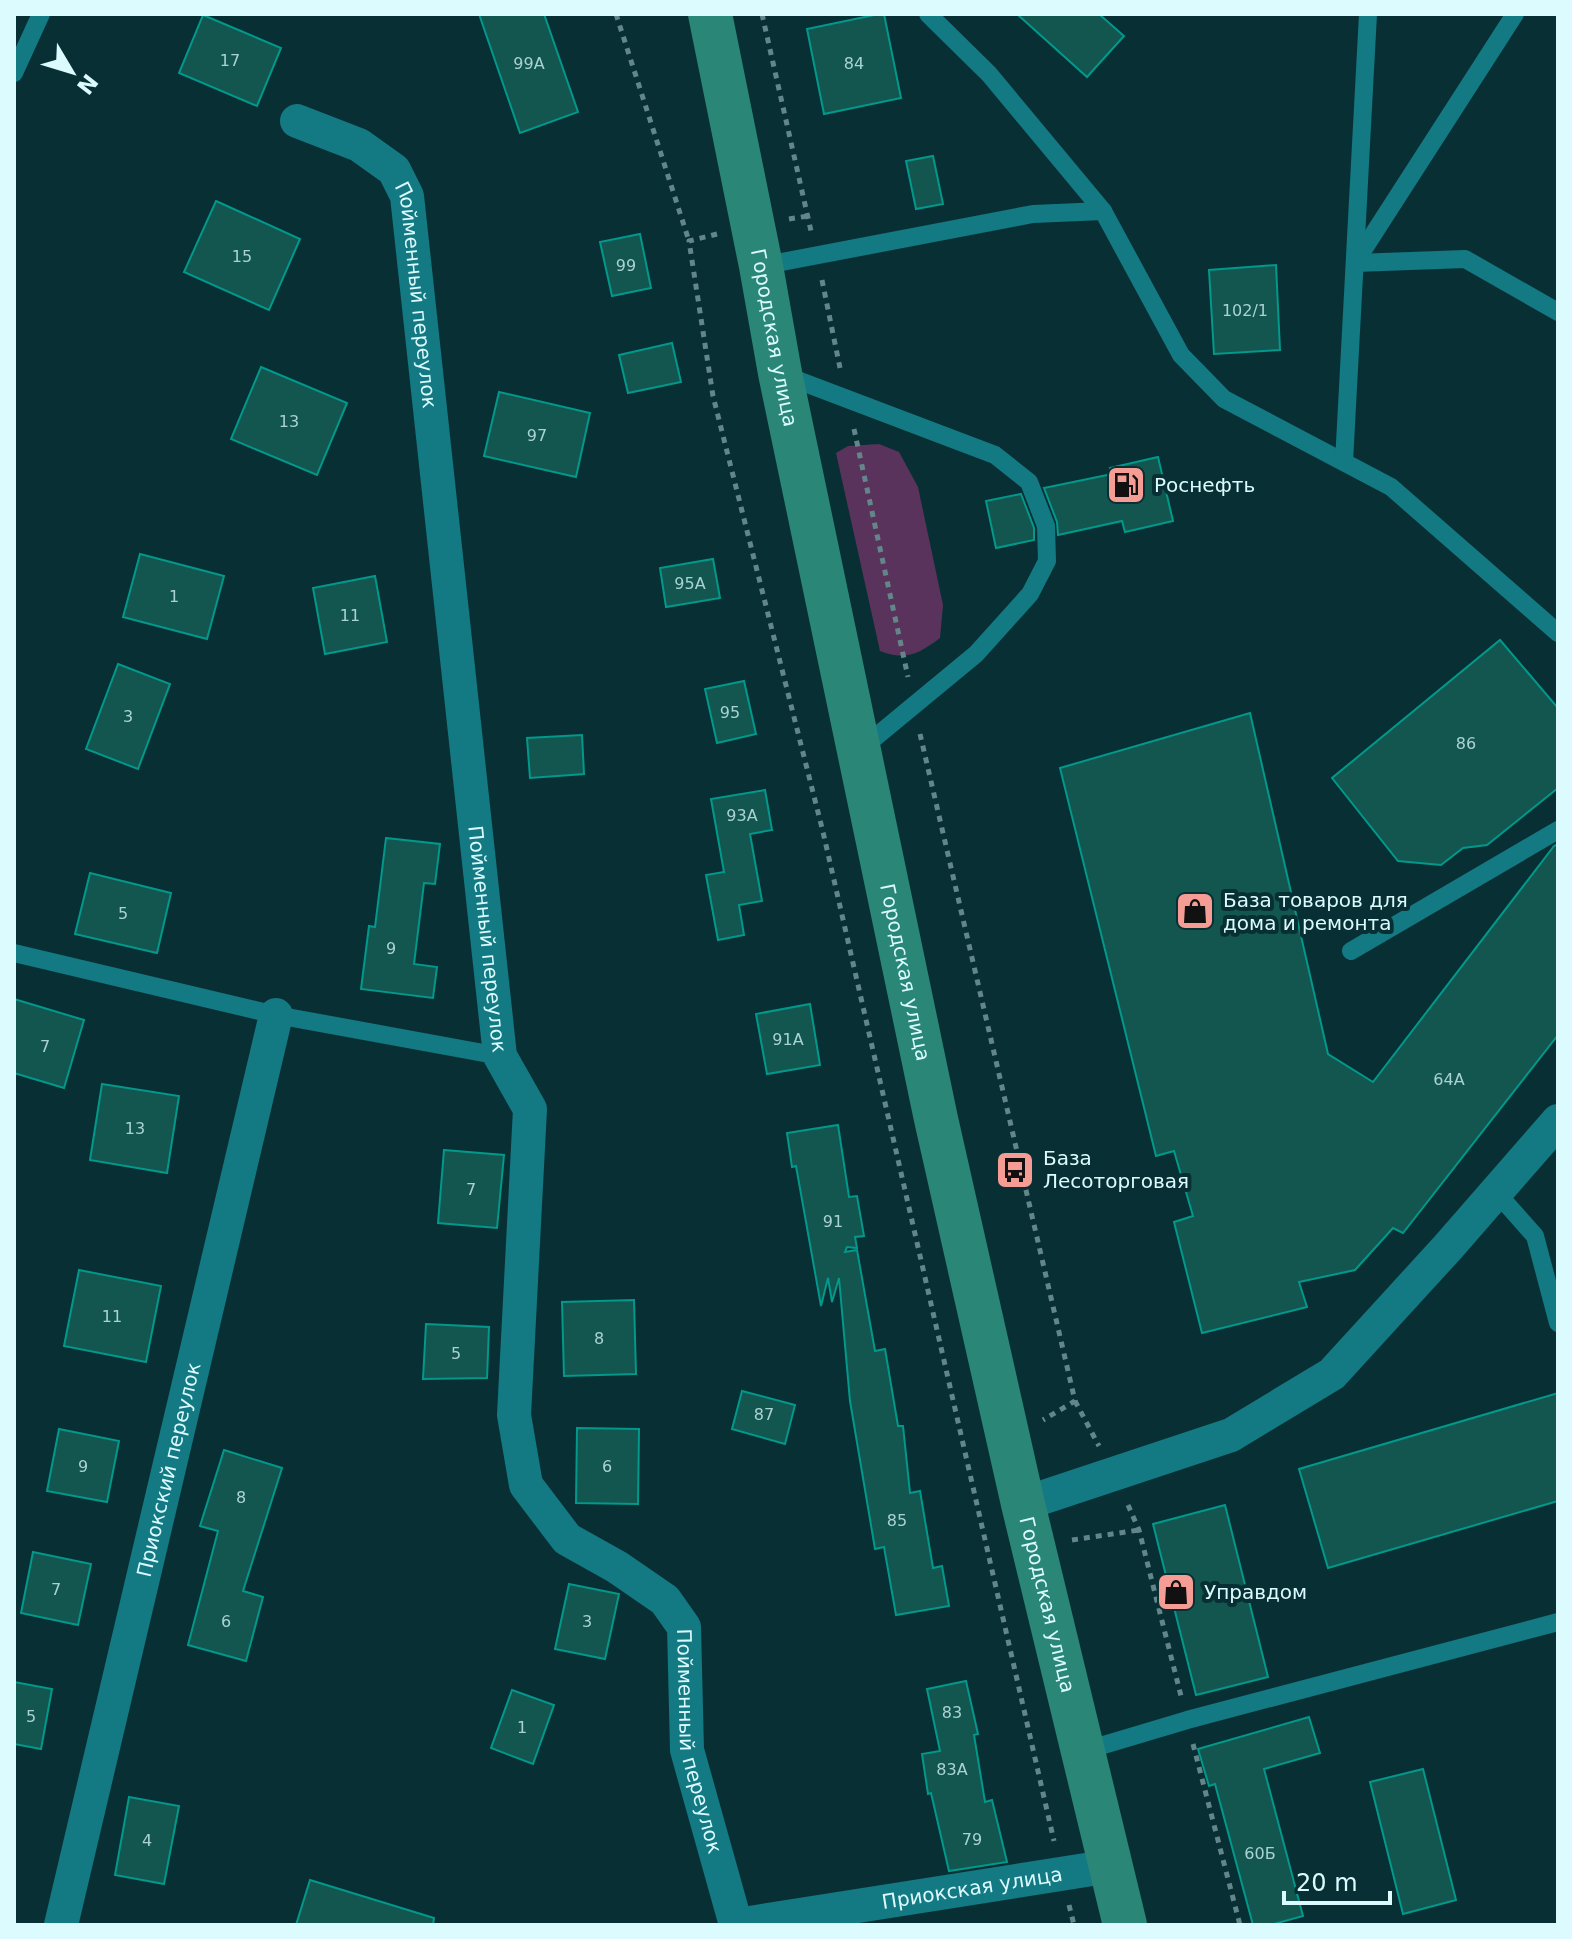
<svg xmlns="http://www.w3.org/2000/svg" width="1572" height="1939" font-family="'DejaVu Sans',sans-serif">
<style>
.green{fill:#59335b}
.building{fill:#12564f;stroke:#02988b;stroke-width:2}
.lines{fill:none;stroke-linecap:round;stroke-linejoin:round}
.path{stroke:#62868a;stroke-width:5;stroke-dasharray:6 6;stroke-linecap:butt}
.service{stroke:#137983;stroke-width:18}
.minor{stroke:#137983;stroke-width:34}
.secondary{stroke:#2a8778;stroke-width:44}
.labels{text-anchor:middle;stroke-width:8;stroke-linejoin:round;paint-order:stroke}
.number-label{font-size:16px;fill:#aad2d2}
.street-label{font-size:20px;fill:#dcfbfe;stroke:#083034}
.poi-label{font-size:20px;fill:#dcfbfe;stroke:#083034;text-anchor:start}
</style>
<rect width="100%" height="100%" fill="#083034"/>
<path class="green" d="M 879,444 L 899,452 L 918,487 L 943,605 L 940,638 C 919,654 905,661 880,651 L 836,453 L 848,446 Z"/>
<g class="building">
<path d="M 479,14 L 544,14 L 578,112 L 520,133 Z"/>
<path d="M 879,14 L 884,14 L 901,98 L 824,114 L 807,29 Z"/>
<path d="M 1017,14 L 1099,14 L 1124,36 L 1087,77 Z"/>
<path d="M 203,15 L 281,48 L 257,106 L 179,73 Z"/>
<path d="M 933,156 L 943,204 L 916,209 L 906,161 Z"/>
<path d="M 216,201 L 300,239 L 269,310 L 184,272 Z"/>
<path d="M 640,234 L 651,288 L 612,296 L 600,242 Z"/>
<path d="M 1276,265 L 1280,350 L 1214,354 L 1209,270 Z"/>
<path d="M 672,343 L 681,382 L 628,393 L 619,355 Z"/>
<path d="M 261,367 L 347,403 L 317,475 L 231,439 Z"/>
<path d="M 499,392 L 590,413 L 576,477 L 484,456 Z"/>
<path d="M 1158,457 L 1173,521 L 1125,532 L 1122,521 L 1058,535 L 1057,522 L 1044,488 L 1112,474 L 1110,468 Z"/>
<path d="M 1021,494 L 1034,528 L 1034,540 L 996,548 L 986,501 Z"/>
<path d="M 140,554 L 224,576 L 207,639 L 123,617 Z"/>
<path d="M 713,559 L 720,598 L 666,607 L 660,568 Z"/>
<path d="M 375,576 L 387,642 L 325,654 L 313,588 Z"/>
<path d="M 1500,640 L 1558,708 L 1558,788 L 1487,845 L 1463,848 L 1441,865 L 1398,861 L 1332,778 Z"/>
<path d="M 118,664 L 170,684 L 138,769 L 86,749 Z"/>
<path d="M 744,681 L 756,734 L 717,743 L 705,689 Z"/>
<path d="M 1250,713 L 1328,1054 L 1373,1082 L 1554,846 L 1558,844 L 1558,1035 L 1403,1233 L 1393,1228 L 1355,1270 L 1299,1282 L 1307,1307 L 1202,1333 L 1174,1222 L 1193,1216 L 1174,1151 L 1156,1156 L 1060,768 Z"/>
<path d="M 582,735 L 584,774 L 530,778 L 527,738 Z"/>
<path d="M 765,790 L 772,830 L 750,834 L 762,901 L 739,905 L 744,935 L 718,940 L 706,875 L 724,872 L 711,799 Z"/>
<path d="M 386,838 L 440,844 L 435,884 L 424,883 L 414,964 L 437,967 L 433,998 L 361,989 L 369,926 L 375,927 Z"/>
<path d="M 90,873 L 171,893 L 157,953 L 75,934 Z"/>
<path d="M 14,999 L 84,1020 L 64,1088 L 14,1073 Z"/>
<path d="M 810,1004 L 820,1065 L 767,1074 L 756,1014 Z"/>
<path d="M 102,1084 L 179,1096 L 167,1173 L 90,1160 Z"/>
<path d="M 838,1125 L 849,1197 L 857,1196 L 864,1236 L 855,1237 L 857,1248 L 847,1247 L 845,1252 L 857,1250 L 875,1351 L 885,1349 L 898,1426 L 903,1426 L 910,1493 L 920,1491 L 933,1568 L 942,1566 L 949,1606 L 896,1615 L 884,1547 L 875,1549 L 850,1401 L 839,1278 L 832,1302 L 828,1278 L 821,1306 L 796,1166 L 792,1167 L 787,1133 Z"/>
<path d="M 444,1150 L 504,1155 L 497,1228 L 438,1223 Z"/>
<path d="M 79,1270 L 161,1286 L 146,1362 L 64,1346 Z"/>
<path d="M 634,1300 L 636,1374 L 564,1376 L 562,1302 Z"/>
<path d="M 426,1324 L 489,1327 L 487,1378 L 423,1379 Z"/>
<path d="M 742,1391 L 795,1405 L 785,1444 L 732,1429 Z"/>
<path d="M 1558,1393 L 1558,1501 L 1328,1568 L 1299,1469 Z"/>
<path d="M 577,1428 L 639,1429 L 638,1504 L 576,1503 Z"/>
<path d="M 59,1429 L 119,1441 L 107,1502 L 47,1491 Z"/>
<path d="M 224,1450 L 282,1468 L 243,1591 L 263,1597 L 246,1661 L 188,1645 L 218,1531 L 200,1526 Z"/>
<path d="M 1225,1505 L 1268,1677 L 1196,1695 L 1153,1524 Z"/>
<path d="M 33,1552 L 91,1564 L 78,1625 L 21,1613 Z"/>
<path d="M 569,1584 L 619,1594 L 605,1659 L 555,1649 Z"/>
<path d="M 966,1681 L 978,1734 L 974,1735 L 985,1802 L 992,1800 L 1007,1862 L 949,1871 L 931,1793 L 928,1794 L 922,1754 L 940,1751 L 927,1689 Z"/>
<path d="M 14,1682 L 52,1689 L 41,1749 L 14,1744 Z"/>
<path d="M 512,1690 L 554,1705 L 533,1764 L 491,1748 Z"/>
<path d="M 1309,1717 L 1320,1753 L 1264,1769 L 1303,1916 L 1270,1925 L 1253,1925 L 1215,1784 L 1209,1786 L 1198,1749 Z"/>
<path d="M 1423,1769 L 1456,1900 L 1403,1914 L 1370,1782 Z"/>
<path d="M 129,1797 L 179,1806 L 164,1884 L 115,1875 Z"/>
<path d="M 310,1880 L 434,1918 L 433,1925 L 296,1925 Z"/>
</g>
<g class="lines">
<g class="path">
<path d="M 616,14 L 689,241"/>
<path d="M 762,14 L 811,231"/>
<path d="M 789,219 L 808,216"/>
<path d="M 717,234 L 689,241 L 713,396 L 823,832 L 1054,1841"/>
<path d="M 822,280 L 840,368"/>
<path d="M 854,429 L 908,677"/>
<path d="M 920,734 L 1075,1401 L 1043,1420"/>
<path d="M 1075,1401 L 1099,1446"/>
<path d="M 1128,1505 L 1139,1530 L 1181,1696"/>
<path d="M 1072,1540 L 1139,1530"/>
<path d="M 1193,1744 L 1240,1925"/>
<path d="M 1069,1905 L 1074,1925"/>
</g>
<g class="service">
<path d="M 928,14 L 989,74 L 1103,211"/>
<path d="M 14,73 L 41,14"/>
<path d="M 1356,261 L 1515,14"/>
<path d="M 1355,263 L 1465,259 L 1558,312"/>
<path d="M 761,266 L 1033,214 L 1103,211 L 1181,355 L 1224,399 L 1391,487 L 1558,633"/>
<path d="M 784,375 L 995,455 L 1029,482 L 1046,526 L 1047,561 L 1030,594 L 976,654 L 861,749"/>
<path d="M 1344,462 L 1368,14"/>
<path d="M 1351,951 L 1558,830"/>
<path d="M 14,953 L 276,1015 L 500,1056"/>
<path d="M 1496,1192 L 1535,1236 L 1558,1323"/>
<path d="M 1083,1751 L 1187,1720 L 1558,1622"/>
</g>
<g class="minor">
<path id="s1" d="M 297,121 L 359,145 L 394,170 L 407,196 L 500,1056 L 530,1109 L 514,1415 L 526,1485 L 567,1539 L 617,1567 L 665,1600 L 684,1627 L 687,1750 L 736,1925"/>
<path d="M 1023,1504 L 1231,1435 L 1332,1374 L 1449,1246 L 1558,1121"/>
<path id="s2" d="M 61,1925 L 276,1015"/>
<path id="s3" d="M 737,1925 L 1111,1866"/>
</g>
<path class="secondary" id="s4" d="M 710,14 L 761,266 L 780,373 L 936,1119 L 1023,1504 L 1125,1925"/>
</g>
<defs>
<symbol id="fuel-square" viewBox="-11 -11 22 22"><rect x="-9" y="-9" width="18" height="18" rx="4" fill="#f59c95" stroke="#083034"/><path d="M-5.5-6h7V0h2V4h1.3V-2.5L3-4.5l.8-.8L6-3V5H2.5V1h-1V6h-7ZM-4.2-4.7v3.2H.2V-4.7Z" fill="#111"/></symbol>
<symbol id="shop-square" viewBox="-11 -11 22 22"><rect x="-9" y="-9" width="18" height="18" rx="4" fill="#f59c95" stroke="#083034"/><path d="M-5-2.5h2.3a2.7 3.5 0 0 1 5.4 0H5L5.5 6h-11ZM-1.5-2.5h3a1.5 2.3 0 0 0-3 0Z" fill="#111"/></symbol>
<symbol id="bus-square" viewBox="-11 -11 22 22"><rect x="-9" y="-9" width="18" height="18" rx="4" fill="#f59c95" stroke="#083034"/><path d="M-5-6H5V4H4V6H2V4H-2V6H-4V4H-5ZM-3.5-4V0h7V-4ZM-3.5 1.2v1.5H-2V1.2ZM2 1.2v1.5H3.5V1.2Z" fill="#111"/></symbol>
</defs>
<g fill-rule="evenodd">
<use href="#fuel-square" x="1104" y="463" width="44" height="44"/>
<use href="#shop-square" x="1173" y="889" width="44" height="44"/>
<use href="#bus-square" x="993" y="1148" width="44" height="44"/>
<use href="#shop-square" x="1154" y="1570" width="44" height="44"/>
</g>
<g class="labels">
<g class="number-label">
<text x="230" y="66">17</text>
<text x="529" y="69">99А</text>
<text x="854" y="69">84</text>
<text x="242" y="262">15</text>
<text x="626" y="271">99</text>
<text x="1245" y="316">102/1</text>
<text x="289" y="427">13</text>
<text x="537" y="441">97</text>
<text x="690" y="589">95А</text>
<text x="174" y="602">1</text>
<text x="350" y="621">11</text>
<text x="730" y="718">95</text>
<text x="128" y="722">3</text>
<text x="1466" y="749">86</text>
<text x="742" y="821">93А</text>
<text x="123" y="919">5</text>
<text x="391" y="954">9</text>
<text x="788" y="1045">91А</text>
<text x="45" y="1052">7</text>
<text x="1449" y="1085">64А</text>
<text x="135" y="1134">13</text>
<text x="471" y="1195">7</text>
<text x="833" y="1227">91</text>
<text x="112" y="1322">11</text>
<text x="599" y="1344">8</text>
<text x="456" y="1359">5</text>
<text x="764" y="1420">87</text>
<text x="83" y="1472">9</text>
<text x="607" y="1472">6</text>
<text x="241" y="1503">8</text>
<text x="897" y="1526">85</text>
<text x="56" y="1595">7</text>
<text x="226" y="1627">6</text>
<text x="587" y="1627">3</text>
<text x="952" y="1718">83</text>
<text x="31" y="1722">5</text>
<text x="522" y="1733">1</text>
<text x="952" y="1775">83А</text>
<text x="972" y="1845">79</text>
<text x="147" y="1846">4</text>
<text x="1260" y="1859">60Б</text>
</g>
<g class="street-label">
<text dy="7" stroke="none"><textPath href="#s1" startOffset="238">Пойменный переулок</textPath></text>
<text dy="7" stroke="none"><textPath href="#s4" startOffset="330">Городская улица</textPath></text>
<text dy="7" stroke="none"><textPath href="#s1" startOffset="886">Пойменный переулок</textPath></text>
<text dy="7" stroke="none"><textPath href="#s4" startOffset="978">Городская улица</textPath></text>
<text dy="7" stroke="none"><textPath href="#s2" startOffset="468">Приокский переулок</textPath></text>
<text dy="7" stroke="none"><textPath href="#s4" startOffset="1626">Городская улица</textPath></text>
<text dy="7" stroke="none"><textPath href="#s1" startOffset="1774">Пойменный переулок</textPath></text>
<text dy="7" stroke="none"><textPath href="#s3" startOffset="238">Приокская улица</textPath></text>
</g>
<g class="poi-label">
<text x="1154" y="492">Роснефть</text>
<text x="1223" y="907">База товаров для<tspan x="1223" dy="23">дома и ремонта</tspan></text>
<text x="1043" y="1165">База<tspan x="1043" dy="23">Лесоторговая</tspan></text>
<text x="1204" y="1599">Управдом</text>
</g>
</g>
<rect width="1572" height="1939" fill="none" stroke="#dcfbfe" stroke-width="32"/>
<g transform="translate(72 72) rotate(128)" stroke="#083034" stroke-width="6" paint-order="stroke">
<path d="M0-6L14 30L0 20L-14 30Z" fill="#dcfbfe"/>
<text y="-12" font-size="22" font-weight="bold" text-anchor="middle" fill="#dcfbfe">N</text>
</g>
<path d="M1284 1891v12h106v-12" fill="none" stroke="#dcfbfe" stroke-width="4"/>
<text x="1296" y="1891" font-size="24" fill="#dcfbfe" stroke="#083034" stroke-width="6" paint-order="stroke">20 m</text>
</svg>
